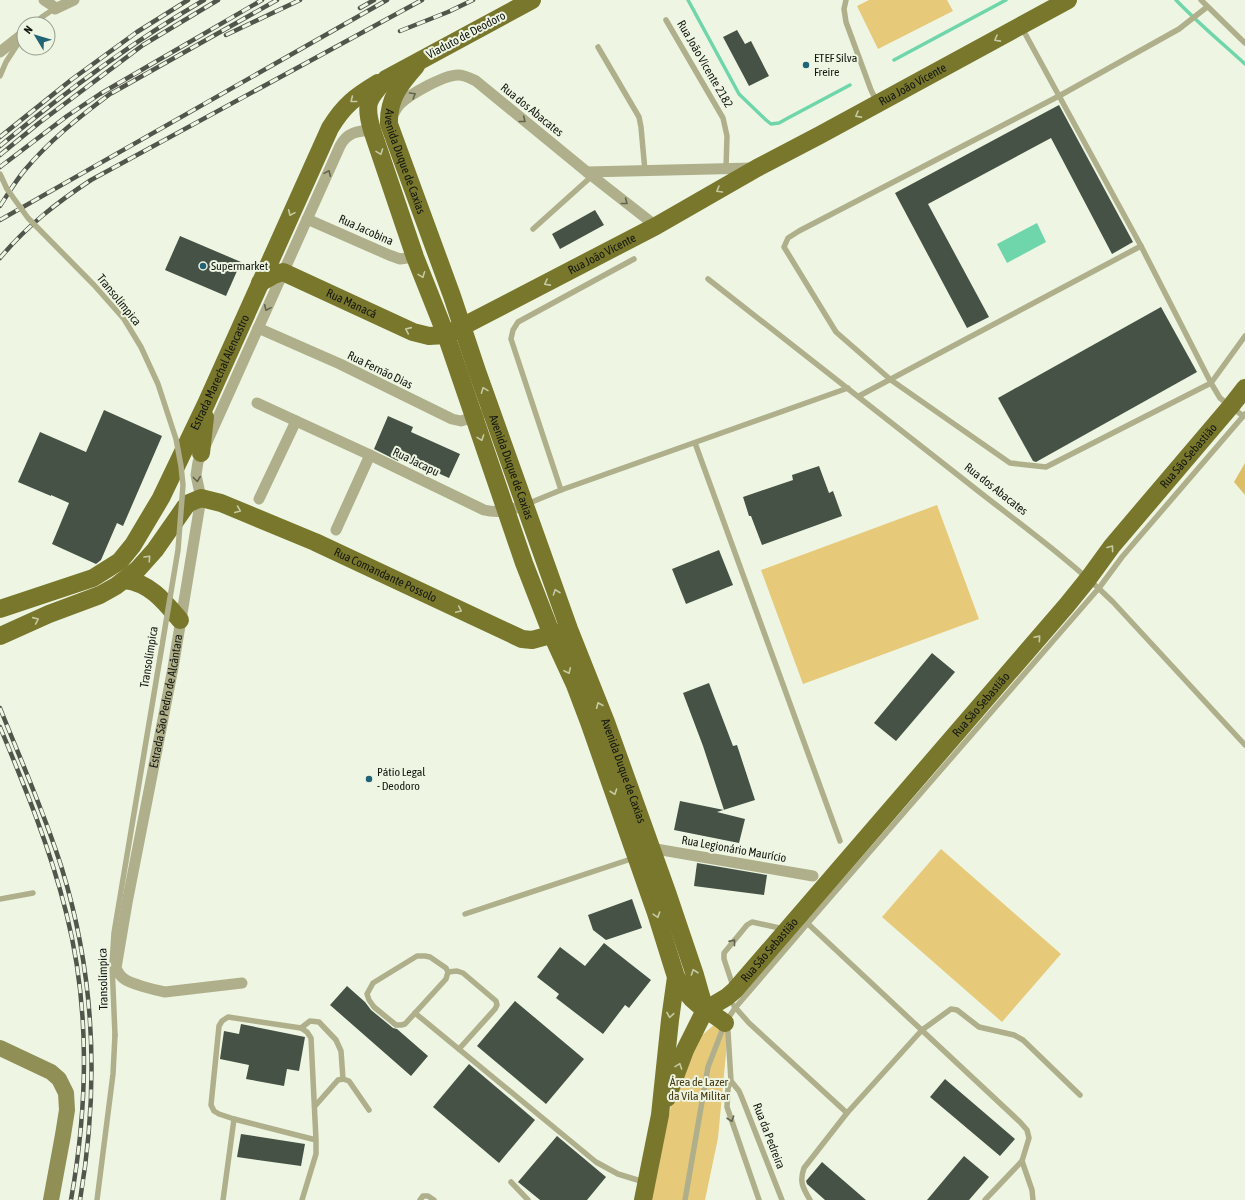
<svg xmlns="http://www.w3.org/2000/svg" width="1245" height="1200" font-family="'Asap Condensed',sans-serif">
<style>
.green{fill:#e7c97a}
.forest{fill:#ddbd65}
.water{fill:#6fd5ab}
.lines{fill:none;stroke-linecap:round;stroke-linejoin:round}
.stream{stroke:#6fd5ab;stroke-width:3.5}
.building{fill:#455245}
.lane{stroke:#afb08b;stroke-width:5.5}
.street{stroke:#afb08b;stroke-width:11}
.secondary{stroke:#8f8f56;stroke-width:16}
.primary{stroke:#78772c;stroke-width:18}
.rail-casing{stroke:#51554b;stroke-width:4.5}
.rail{stroke:#eef6e3;stroke-width:3;stroke-dasharray:9;stroke-linecap:butt}
.lane-bridge{stroke:#afb08b;stroke-width:5.5}
.oneway{stroke:#c5caa3}
.oneway2{stroke:#62644e}
.poi-dot{fill:#216377;stroke:#eef6e3;stroke-width:1.5}
.labels{text-anchor:middle;stroke-width:4;stroke-linejoin:round;paint-order:stroke}
.street-label{font-size:12px;fill:#141710;stroke:#eef6e3}
.poi-label{font-size:12px;fill:#141710;stroke:#eef6e3;text-anchor:start}
.park-label{font-size:12px;fill:#463912;stroke:#eef6e3}
</style>
<rect width="100%" height="100%" fill="#eef6e3"/>
<g class="green">
<path d="M 869,0 L 947,0 L 953,11 L 878,49 L 857,6 Z"/>
<path d="M 937,505 L 979,619 L 803,684 L 761,570 Z"/>
<path d="M 941,849 L 1061,954 L 1002,1022 L 882,917 Z"/>
<path d="M 715,1024 L 728,1032 L 718,1138 L 705,1200 L 644,1200 L 660,1115 L 669,1114 L 685,1050 Z"/>
</g>
<path class="forest" d="M 1245,463 L 1245,495 L 1234,482 Z"/>
<path class="water" d="M 1037,223 L 1046,242 L 1007,263 L 997,244 Z"/>
<g class="lines">
<g class="stream">
<path d="M 688,0 L 739,94 L 766,120 L 771,124 L 779,123 L 788,118 L 850,85"/>
<path d="M 1176,0 C 1198,23 1222,43 1245,64"/>
<path d="M 894,60 L 1006,0"/>
</g>
</g>
<g class="building">
<path d="M 737,30 L 745,44 L 751,41 L 769,76 L 749,86 L 723,37 Z"/>
<path d="M 1059,105 L 1133,242 L 1112,254 L 1051,138 L 928,204 L 989,317 L 967,328 L 895,193 Z"/>
<path d="M 595,210 L 604,225 L 560,249 L 552,234 Z"/>
<path d="M 180,236 L 241,262 L 226,296 L 165,270 Z"/>
<path d="M 1161,307 L 1197,372 L 1036,462 L 1033,461 L 998,398 Z"/>
<path d="M 104,410 L 162,436 L 123,526 L 117,523 L 101,560 L 96,564 L 52,544 L 69,503 L 51,495 L 51,496 L 18,482 L 40,432 L 86,452 Z"/>
<path d="M 388,416 L 413,427 L 411,432 L 460,454 L 449,478 L 400,456 L 398,461 L 374,449 Z"/>
<path d="M 819,466 L 829,493 L 833,491 L 842,516 L 762,545 L 751,516 L 749,516 L 743,497 L 793,480 L 792,475 Z"/>
<path d="M 719,550 L 733,585 L 686,604 L 672,569 Z"/>
<path d="M 932,653 L 955,672 L 896,741 L 874,723 Z"/>
<path d="M 709,683 L 733,746 L 737,745 L 755,800 L 717,812 L 745,819 L 739,843 L 674,830 L 680,801 L 724,810 L 703,746 L 683,693 Z"/>
<path d="M 697,863 L 767,875 L 764,895 L 694,886 Z"/>
<path d="M 632,899 L 642,928 L 606,940 L 593,930 L 588,915 Z"/>
<path d="M 604,943 L 651,980 L 629,1008 L 625,1005 L 603,1034 L 556,998 L 559,994 L 537,977 L 560,947 L 585,966 Z"/>
<path d="M 347,986 L 365,1002 L 371,1010 L 393,1028 L 397,1029 L 428,1056 L 411,1076 L 330,1005 Z"/>
<path d="M 515,1001 L 584,1059 L 546,1104 L 477,1046 Z"/>
<path d="M 241,1024 L 305,1037 L 299,1071 L 287,1069 L 284,1086 L 246,1079 L 249,1065 L 220,1059 L 224,1031 L 239,1034 Z"/>
<path d="M 469,1064 L 535,1120 L 499,1163 L 433,1107 Z"/>
<path d="M 945,1079 L 1015,1139 L 1000,1156 L 930,1097 Z"/>
<path d="M 241,1134 L 305,1144 L 301,1166 L 237,1157 Z"/>
<path d="M 557,1136 L 606,1177 L 587,1200 L 540,1200 L 518,1182 Z"/>
<path d="M 964,1156 L 989,1177 L 969,1200 L 927,1200 Z"/>
<path d="M 822,1162 L 866,1200 L 825,1200 L 807,1184 L 806,1181 Z"/>
</g>
<g class="lines">
<g class="lane">
<path d="M 846,0 L 844,9 L 846,22 L 871,90 L 877,102"/>
<path d="M 1201,0 L 1245,43"/>
<path d="M 1207,7 L 1179,29 L 1059,96 L 799,231 L 788,238 L 784,247 L 836,332 L 891,380 L 1010,463 L 1046,467 L 1211,383 L 1245,336"/>
<path d="M 666,20 L 723,118 L 727,136 L 726,168"/>
<path d="M 1022,28 L 1141,246 L 1211,383 L 1220,398 L 1243,416"/>
<path d="M 598,47 L 639,117 L 641,127 L 645,171"/>
<path d="M 0,76 L 6,62 L 19,42"/>
<path d="M 533,229 L 592,176"/>
<path d="M 708,279 C 793,345 878,412 963,479 C 1013,519 1067,557 1113,602 L 1245,745"/>
<path d="M 859,396 L 1141,246"/>
<path d="M 695,443 L 840,841"/>
<path d="M 561,490 L 511,339 L 513,330 L 518,322 L 634,259"/>
<path d="M 527,504 L 561,490 L 848,388"/>
<path d="M 0,899 L 33,893"/>
<path d="M 465,914 L 634,858"/>
<path d="M 805,921 L 1020,1122 L 1027,1130 L 1029,1138 L 1022,1161 L 1032,1190 L 1033,1200"/>
<path d="M 417,956 L 425,956 L 430,957 L 446,968 L 448,972 L 446,979 L 405,1024 L 401,1025 L 396,1025 L 374,1007 L 369,1000 L 367,994 L 373,983 Z"/>
<path d="M 448,972 L 457,971 L 463,973 L 496,1001 L 497,1005 L 495,1009 L 459,1049"/>
<path d="M 733,986 L 724,959 L 724,953 L 747,925 L 752,922 L 784,929"/>
<path d="M 734,1006 L 749,1023 L 847,1113 L 922,1030 L 951,1009 L 957,1010 L 979,1027 L 1014,1035 L 1023,1040 L 1080,1095"/>
<path d="M 415,1013 L 596,1162 L 618,1174 L 644,1182"/>
<path d="M 726,1025 L 728,1032 L 731,1081 L 728,1088 L 727,1107 L 759,1200"/>
<path d="M 301,1028 L 310,1021 L 319,1022 L 336,1040 L 341,1051 L 343,1079"/>
<path d="M 731,1081 L 739,1091 L 742,1098 L 782,1200"/>
<path d="M 315,1106 L 338,1080 L 343,1079 L 349,1081 L 369,1110"/>
<path d="M 511,1182 L 528,1200"/>
<path d="M 97,1200 L 113,1074 L 115,1035"/>
<path d="M 223,1200 L 234,1119"/>
<path d="M 302,1200 L 316,1154 L 316,1140 L 311,1038 L 307,1032 L 301,1028 L 228,1017 L 222,1021 L 219,1026 L 211,1105 L 214,1111 L 219,1114 L 234,1119 L 316,1140"/>
<path d="M 420,1200 L 423,1196 L 428,1196 L 434,1200"/>
<path d="M 685,1200 L 708,1067 L 725,1023 L 735,1008 L 808,923 L 1099,588 L 1122,557 L 1245,414"/>
<path d="M 810,1200 C 803,1188 799,1182 804,1168 L 847,1113"/>
<path d="M 985,1200 L 1022,1161"/>
</g>
<g class="street">
<path d="M 44,0 L 56,8"/>
<path d="M 55,9 L 74,0"/>
<path d="M 0,52 L 24,33"/>
<path d="M 393,115 C 395,111 397,107 400,104 C 410,94 444,75 458,75 C 465,75 470,78 476,81 L 587,172 L 656,226"/>
<path d="M 587,172 L 753,168"/>
<path d="M 307,219 L 389,255 L 400,259 L 415,257"/>
<path d="M 258,328 L 340,364 L 452,419 L 461,421 L 480,415"/>
<path d="M 257,403 L 370,455 L 484,510 C 500,514 510,510 525,505"/>
<path d="M 259,499 L 296,421"/>
<path d="M 336,530 L 370,455"/>
<path d="M 650,848 L 813,876"/>
<path id="s1" d="M 242,983 L 165,992 C 155,990 130,984 123,978 C 119,975 118,972 116,968 L 127,903 L 173,668 L 201,498 L 196,475 L 198,462 L 340,146 C 347,132 358,131 372,130"/>
</g>
<path class="secondary" d="M 0,1048 L 51,1072 L 59,1079 L 66,1093 L 67,1110 L 63,1135 L 51,1200"/>
<g class="primary">
<path d="M 532,0 L 386,79 C 368,99 364,103 372,130 L 415,257 L 446,335 L 524,563 L 552,635 L 575,685 L 589,722 L 656,913 L 676,977 L 670,1020 L 660,1115 L 643,1200"/>
<path id="s2" d="M 416,66 C 400,84 388,99 389,124 L 452,296 L 477,371 L 569,629 L 606,722 L 667,892 L 695,975 L 705,1010 L 685,1050 L 667,1098"/>
<path id="s3" d="M 260,283 L 274,275 L 283,272 L 413,332 L 429,336 L 446,335 L 656,226 L 757,168 L 820,135 L 1068,0"/>
<path d="M 201,453 L 205,417"/>
<path d="M 125,580 C 150,583 164,601 180,620"/>
<path id="s4" d="M 0,609 L 93,578 L 120,561 L 133,545 L 161,498 L 206,404 L 330,128 C 344,105 355,97 378,83"/>
<path id="s5" d="M 0,636 L 49,614 L 100,595 L 116,586 L 138,569 L 155,550 L 185,507 L 189,503 L 201,498 L 221,503 L 315,542 L 522,639 L 532,640 L 562,632"/>
<path d="M 676,977 C 680,982 683,988 687,993 C 697,1007 713,1013 725,1023"/>
<path id="s6" d="M 705,1010 L 727,997 L 735,990 L 1067,605 L 1088,579 L 1112,546 L 1231,406 L 1245,388"/>
</g>
<defs>
<g id="rail">
<path d="M 360,8 L 374,0"/>
<path d="M 400,31 L 448,12 L 473,0"/>
<path d="M 226,35 L 300,0"/>
<path d="M 112,93 L 277,0"/>
<path d="M 0,137 L 71,80 L 137,32 L 188,0"/>
<path d="M 0,146 C 65,92 130,43 204,0"/>
<path d="M 0,155 L 39,123 L 143,45 L 218,0"/>
<path d="M 0,167 L 67,116 L 100,94 L 262,0"/>
<path d="M 0,206 C 8,194 15,182 24,171 C 49,141 79,117 110,94"/>
<path d="M 0,220 L 387,0"/>
<path d="M 0,258 C 27,226 56,203 91,180 L 422,0"/>
<path d="M 0,708 C 21,761 45,814 62,869 C 95,976 99,1089 80,1200"/>
<path d="M 0,727 C 25,787 50,848 66,912 C 90,1006 88,1105 71,1200"/>
</g>
</defs>
<use href="#rail" class="rail-casing"/>
<use href="#rail" class="rail"/>
<g class="lane-bridge">
<path d="M 34,24 L 42,17 L 67,0"/>
<path d="M 0,174 L 7,189 L 28,218 L 94,285 L 124,319 L 141,347 L 158,384 L 176,439 L 181,466 L 183,485 L 178,550 L 114,933 L 112,964 L 115,1035"/>
</g>
</g>
<defs><path id="oneway-chevron" d="M-2-3.5L2.5 0L-2 3.5" fill="none" stroke-width="1.6" stroke-linecap="round" stroke-linejoin="round"/></defs>
<g class="oneway">
<use href="#oneway-chevron" transform="translate(997 39) rotate(151)"/>
<use href="#oneway-chevron" transform="translate(353 100) rotate(142)"/>
<use href="#oneway-chevron" transform="translate(858 115) rotate(151)"/>
<use href="#oneway-chevron" transform="translate(380 152) rotate(70)"/>
<use href="#oneway-chevron" transform="translate(719 190) rotate(150)"/>
<use href="#oneway-chevron" transform="translate(291 213) rotate(114)"/>
<use href="#oneway-chevron" transform="translate(422 275) rotate(69)"/>
<use href="#oneway-chevron" transform="translate(547 283) rotate(152)"/>
<use href="#oneway-chevron" transform="translate(408 330) rotate(-156)"/>
<use href="#oneway-chevron" transform="translate(484 390) rotate(-111)"/>
<use href="#oneway-chevron" transform="translate(481 438) rotate(70)"/>
<use href="#oneway-chevron" transform="translate(238 510) rotate(23)"/>
<use href="#oneway-chevron" transform="translate(1111 548) rotate(-53)"/>
<use href="#oneway-chevron" transform="translate(148 558) rotate(-47)"/>
<use href="#oneway-chevron" transform="translate(556 592) rotate(-109)"/>
<use href="#oneway-chevron" transform="translate(459 610) rotate(25)"/>
<use href="#oneway-chevron" transform="translate(36 620) rotate(-24)"/>
<use href="#oneway-chevron" transform="translate(1038 638) rotate(-49)"/>
<use href="#oneway-chevron" transform="translate(568 671) rotate(65)"/>
<use href="#oneway-chevron" transform="translate(599 705) rotate(-113)"/>
<use href="#oneway-chevron" transform="translate(614 792) rotate(71)"/>
<use href="#oneway-chevron" transform="translate(657 915) rotate(72)"/>
<use href="#oneway-chevron" transform="translate(694 972) rotate(-109)"/>
<use href="#oneway-chevron" transform="translate(670 1015) rotate(99)"/>
<use href="#oneway-chevron" transform="translate(679 1066) rotate(-70)"/>
</g>
<g class="oneway2">
<use href="#oneway-chevron" transform="translate(413 95) rotate(-31)"/>
<use href="#oneway-chevron" transform="translate(523 120) rotate(39)"/>
<use href="#oneway-chevron" transform="translate(328 173) rotate(-66)"/>
<use href="#oneway-chevron" transform="translate(625 202) rotate(38)"/>
<use href="#oneway-chevron" transform="translate(267 308) rotate(114)"/>
<use href="#oneway-chevron" transform="translate(197 479) rotate(83)"/>
<use href="#oneway-chevron" transform="translate(733 942) rotate(-51)"/>
<use href="#oneway-chevron" transform="translate(731 1119) rotate(71)"/>
</g>
<g class="poi-dot">
<circle cx="806" cy="65" r="4"/>
<circle cx="203" cy="266" r="4"/>
<circle cx="369" cy="779" r="4"/>
</g>
<g class="labels">
<g class="street-label">
<text transform="translate(466 35) rotate(-28)" y="4">Viaduto de Deodoro</text>
<text transform="translate(705 64) rotate(60)" y="4">Rua João Vicente 2182</text>
<text dy="4" stroke="none"><textPath href="#s3" startOffset="732">Rua João Vicente</textPath></text>
<text transform="translate(532 110) rotate(39)" y="4">Rua dos Abacates</text>
<text dy="4" stroke="none"><textPath href="#s2" startOffset="106">Avenida Duque de Caxias</textPath></text>
<text transform="translate(366 230) rotate(24)" y="4">Rua Jacobina</text>
<text dy="4" stroke="none"><textPath href="#s3" startOffset="378">Rua João Vicente</textPath></text>
<text transform="translate(119 300) rotate(51)" y="4">Transolímpica</text>
<text dy="4" stroke="none"><textPath href="#s3" startOffset="101">Rua Manacá</textPath></text>
<text transform="translate(380 370) rotate(26)" y="4">Rua Fernão Dias</text>
<text dy="4" stroke="none"><textPath href="#s4" startOffset="344">Estrada Marechal Alencastro</textPath></text>
<text dy="4" stroke="none"><textPath href="#s6" startOffset="737">Rua São Sebastião</textPath></text>
<text transform="translate(416 462) rotate(26)" y="4">Rua Jacapu</text>
<text dy="4" stroke="none"><textPath href="#s2" startOffset="430">Avenida Duque de Caxias</textPath></text>
<text transform="translate(996 489) rotate(38)" y="4">Rua dos Abacates</text>
<text dy="4" stroke="none"><textPath href="#s5" startOffset="451">Rua Comandante Possolo</textPath></text>
<text transform="translate(149 657) rotate(-81)" y="4">Transolímpica</text>
<text dy="4" stroke="none"><textPath href="#s1" startOffset="406">Estrada São Pedro de Alcântara</textPath></text>
<text dy="4" stroke="none"><textPath href="#s6" startOffset="413">Rua São Sebastião</textPath></text>
<text dy="4" stroke="none"><textPath href="#s2" startOffset="754">Avenida Duque de Caxias</textPath></text>
<text transform="translate(734 849) rotate(10)" y="4">Rua Legionário Maurício</text>
<text dy="4" stroke="none"><textPath href="#s6" startOffset="89">Rua São Sebastião</textPath></text>
<text transform="translate(103 979) rotate(-91)" y="4">Transolímpica</text>
<text transform="translate(769 1136) rotate(69)" y="4">Rua da Pedreira</text>
</g>
<g class="poi-label">
<text x="814" y="62">ETEF Silva<tspan x="814" dy="14">Freire</tspan></text>
<text x="211" y="270">Supermarket</text>
<text x="377" y="776">Pátio Legal<tspan x="377" dy="14">- Deodoro</tspan></text>
</g>
<g class="park-label">
<text x="699" y="1086">Área de Lazer<tspan x="699" dy="14">da Vila Militar</tspan></text>
</g>
</g>
<g transform="translate(36 36) rotate(308)"><circle r="19" fill="#eef6e3" stroke="#979d8f"/>
<path d="M0-3L7 15L0 10L-7 15Z" fill="#216377"/>
<text y="-6" font-size="11" font-weight="bold" text-anchor="middle" fill="#141710">N</text>
</g>
</svg>
